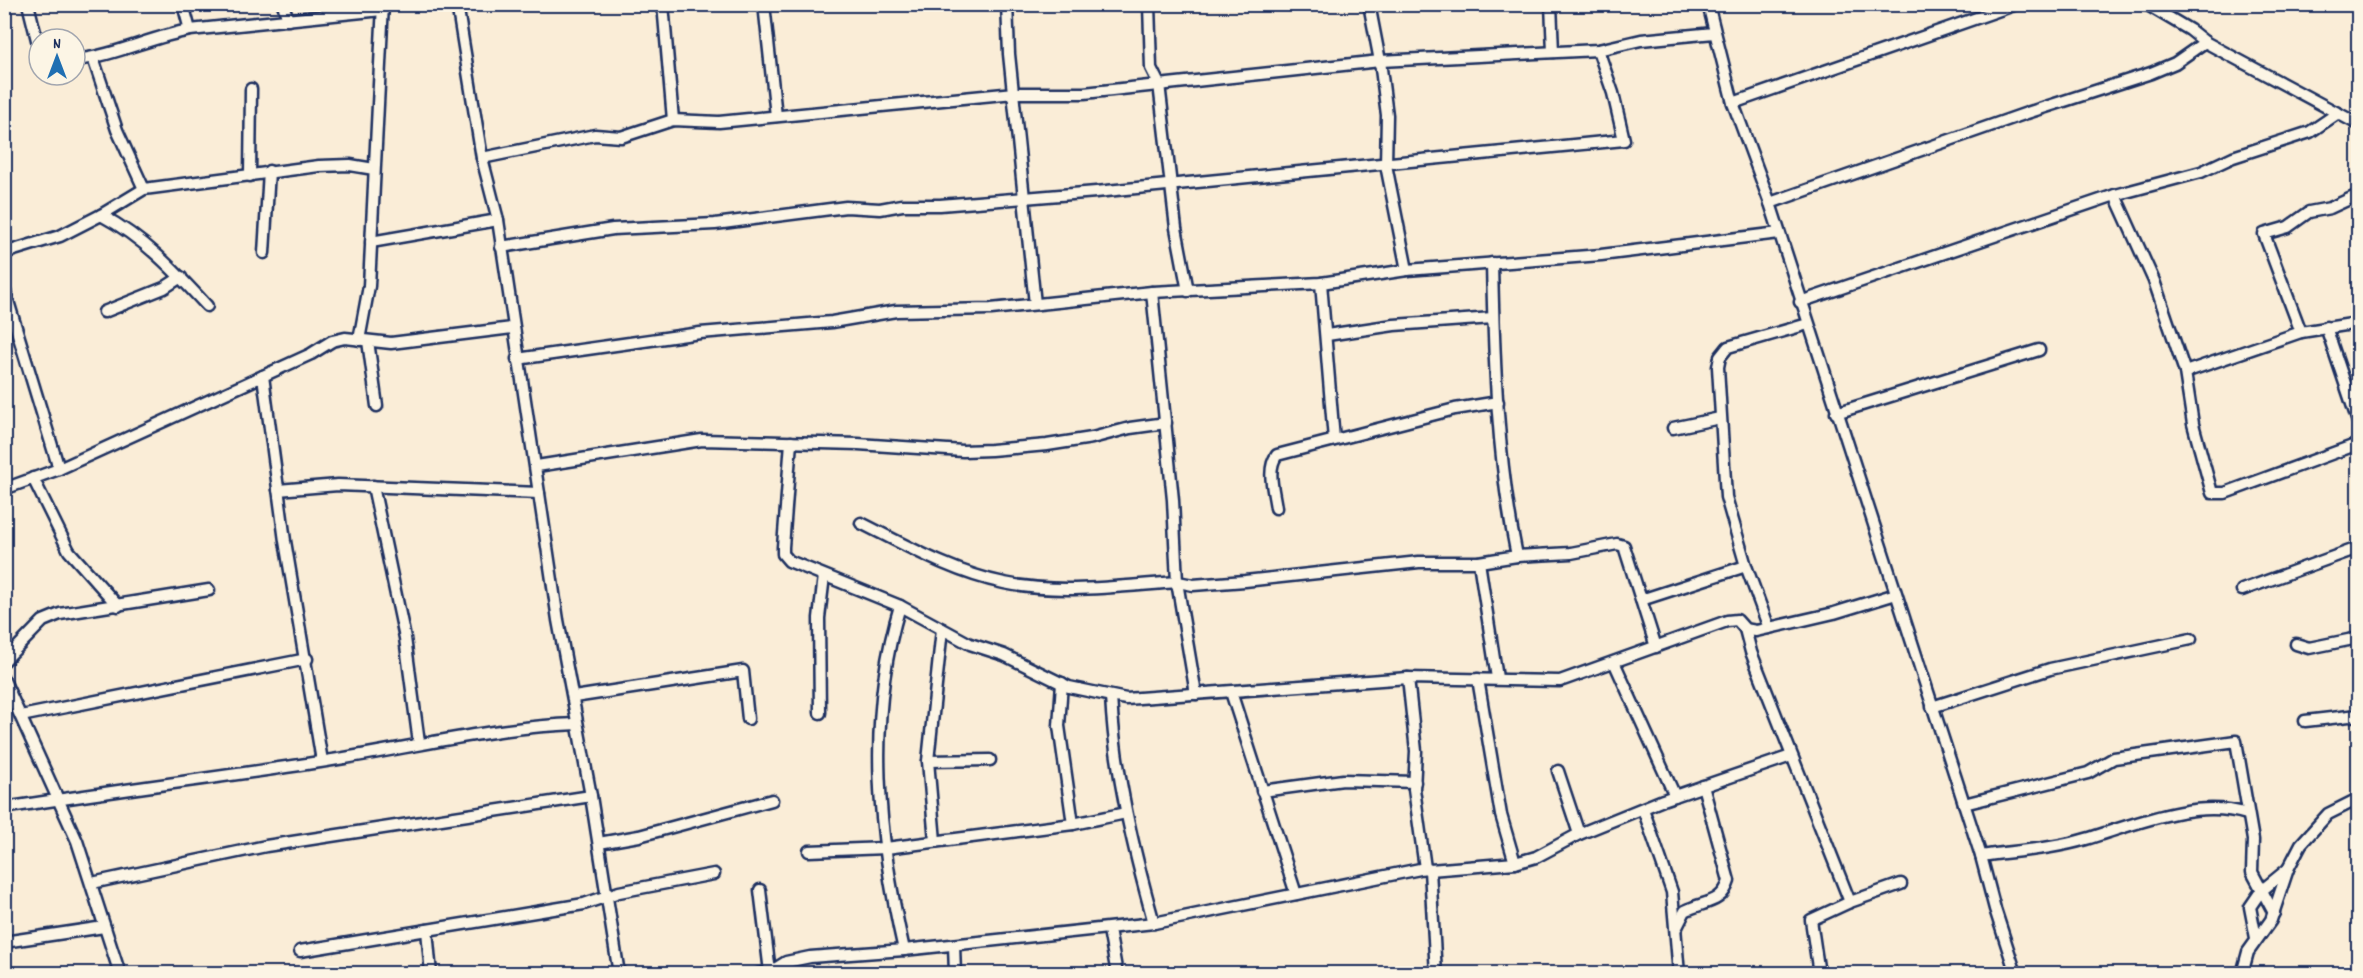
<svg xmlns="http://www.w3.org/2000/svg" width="2363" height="978" font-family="Dekko,sans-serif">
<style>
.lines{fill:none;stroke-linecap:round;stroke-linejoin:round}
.minor-casing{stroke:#1b2f5e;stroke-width:15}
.minor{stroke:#fcf5e5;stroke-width:10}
</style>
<rect width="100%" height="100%" fill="#faedd7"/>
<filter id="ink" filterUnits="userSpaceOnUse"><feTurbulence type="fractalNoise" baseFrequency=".0167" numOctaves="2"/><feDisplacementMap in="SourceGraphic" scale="12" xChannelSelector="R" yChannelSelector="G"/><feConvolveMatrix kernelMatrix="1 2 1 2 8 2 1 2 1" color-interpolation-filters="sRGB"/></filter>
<g filter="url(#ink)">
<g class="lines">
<defs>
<g id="minor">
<path d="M 28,4 L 39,48"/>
<path d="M 183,4 L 190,30"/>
<path d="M 283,4 L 288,20"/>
<path d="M 457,4 L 482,158 L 498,220 L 558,620 L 591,796 L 619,974"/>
<path d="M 663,4 L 673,120"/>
<path d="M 764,4 L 776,116"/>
<path d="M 1007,4 L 1009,54 L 1035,304"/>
<path d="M 1149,4 L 1151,68 L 1159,84 L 1176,228 L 1188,291"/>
<path d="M 1369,4 L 1380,61 L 1387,115 L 1386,165 L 1407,270"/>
<path d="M 1551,4 L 1553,52"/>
<path d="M 1708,4 L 1733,103 L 1770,203 L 1981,856 L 1995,909 L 2016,974"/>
<path d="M 2146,4 L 2190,30 L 2205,42 L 2358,124"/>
<path d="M 93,58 L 117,130 L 144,189"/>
<path d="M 75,60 C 114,56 151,37 190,30 L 382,10"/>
<path d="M 1733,103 L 2017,4"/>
<path d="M 482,158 L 595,135 L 621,137 L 673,120 L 719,122 L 1014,93 L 1084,93 L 1380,61 L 1598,50 L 1641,40 L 1714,33"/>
<path d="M 250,176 L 251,89"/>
<path d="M 2115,195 L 2154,281 L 2185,372 L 2193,424 L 2212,493 L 2225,493 L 2358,444"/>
<path d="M 1770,203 L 2027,113 L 2151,73 L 2175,63 L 2205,42"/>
<path d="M 101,215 L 144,189 L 319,166 L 350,165 L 374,169"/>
<path d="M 371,242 L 498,220"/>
<path d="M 501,247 L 613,229 L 715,224 L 846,207 L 880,209 L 902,205 L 940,205 L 1096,192 L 1624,140 L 1613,93 L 1598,50"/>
<path d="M 4,253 L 60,236 L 101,215 C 144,238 175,271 207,306"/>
<path d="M 264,253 L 269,171"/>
<path d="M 1492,263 C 1494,360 1497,460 1517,556"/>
<path d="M 1321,283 L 1334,440"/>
<path d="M 4,288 L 59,469"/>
<path d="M 1152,292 L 1173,500 L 1177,582 L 1196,694"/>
<path d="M 1800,302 L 2115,195 L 2201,172 L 2233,157 L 2310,132 L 2338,113"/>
<path d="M 104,312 L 164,288 L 181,277"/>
<path d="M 2326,327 L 2358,422"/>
<path d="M 2301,332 L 2264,234 L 2288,227 L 2309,212 L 2330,208 L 2358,195"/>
<path d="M 1327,335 L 1394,325 L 1493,318"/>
<path d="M 359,340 L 369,286 L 383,4"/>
<path d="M 368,341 L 377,406"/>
<path d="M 517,359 L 700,333 L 832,322 L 896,311 L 991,309 L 1152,292 L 1321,283 L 1407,270 L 1601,255 L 1779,233"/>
<path d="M 2185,372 L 2301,332 L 2358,323"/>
<path d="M 263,376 L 285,541 L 322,761"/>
<path d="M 1836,413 L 2039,350"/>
<path d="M 1673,428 L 1720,418"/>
<path d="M 791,442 L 783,547 L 783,554 L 789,561 L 900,606 L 970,644 L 1004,655 L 1069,687 L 1126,699 L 1408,678 L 1560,681 L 1727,621 L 1737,620 L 1745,629 L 1756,631 L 1834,613 L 1896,594"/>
<path d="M 537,466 L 702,440 L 858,444 L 963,451 L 991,450 L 1047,445 L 1092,438 L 1130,428 L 1166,423"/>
<path d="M 33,478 L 69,551 L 118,606"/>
<path d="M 373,486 L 405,638 L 419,743"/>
<path d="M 4,489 L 59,469 L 311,354 L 332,341 L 345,338 L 391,343 L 512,328"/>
<path d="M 278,490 L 338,485 L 539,493"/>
<path d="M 1276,508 C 1274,492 1266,469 1277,455 L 1455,409 L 1498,402"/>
<path d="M 861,523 C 907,546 954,573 1004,583 C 1060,595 1121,586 1177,582"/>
<path d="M 1479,562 L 1497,678"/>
<path d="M 1178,582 L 1193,585 L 1245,581 L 1419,562 L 1479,562 L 1517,556 L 1571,553 L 1617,544 L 1624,546 L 1656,647"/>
<path d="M 2242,590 L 2358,548"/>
<path d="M 1641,600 L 1746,566"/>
<path d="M 900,606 C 866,718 878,837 904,950"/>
<path d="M 1769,628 L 1746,566 L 1726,497 L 1718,367 L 1720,357 L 1728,347 L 1808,324"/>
<path d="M 1745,629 L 1751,652 L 1850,902"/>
<path d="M 2296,644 L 2309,648 L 2358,638"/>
<path d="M 4,661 L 43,621 L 60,614 L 209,590"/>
<path d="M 1615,664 L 1675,796"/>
<path d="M 1408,678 L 1416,751 L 1414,789 L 1425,868"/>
<path d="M 1478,679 L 1501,815 L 1515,863"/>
<path d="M 4,680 L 77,841 L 120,974"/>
<path d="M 1062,683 L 1059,726 L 1073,824"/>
<path d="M 1231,692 L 1296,894"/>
<path d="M 574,697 L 743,671 L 748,719"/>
<path d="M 1111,697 C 1115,774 1133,848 1154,923"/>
<path d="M 1932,707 L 2050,669 L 2191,639"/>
<path d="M 820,713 L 819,618 L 824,576"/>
<path d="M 21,716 L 307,659"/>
<path d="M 2305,721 L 2358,715"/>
<path d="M 928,761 L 990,760"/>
<path d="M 1558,771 L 1579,834"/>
<path d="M 1262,791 L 1343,780 L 1415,782"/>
<path d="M 1964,804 L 2088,773 L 2114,758 L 2236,741 L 2253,840 L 2252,872 L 2274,913"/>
<path d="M 4,808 C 110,791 215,778 320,762 C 406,749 490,727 577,724"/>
<path d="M 1643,809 L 1672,892 L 1679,974"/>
<path d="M 935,841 L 928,761 L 942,629"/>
<path d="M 599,843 L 639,836 L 772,800"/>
<path d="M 809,851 L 886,848 L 1073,824 L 1126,813"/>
<path d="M 1981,856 C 2016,851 2053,849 2086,839 C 2136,824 2196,798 2247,814"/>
<path d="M 1430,870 L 1436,974"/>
<path d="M 92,883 L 266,846 L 591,796"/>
<path d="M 760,890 L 770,972"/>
<path d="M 1677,927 L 1685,911 C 1704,901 1722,904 1729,881 L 1703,786"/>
<path d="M 427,930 L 431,974"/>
<path d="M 1109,930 L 1117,974"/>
<path d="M 2256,938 L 2250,907 L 2261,891 L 2288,869"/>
<path d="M 4,942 L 104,927"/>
<path d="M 954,945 L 955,974"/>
<path d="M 300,951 L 584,904 L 619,892 L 714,874"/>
<path d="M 758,974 L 770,972 L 786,962 L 810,957 L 904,950 L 1154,923 L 1425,868 L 1430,870 L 1515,863 L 1536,857 L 1579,834 L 1663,800 L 1791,756"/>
<path d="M 1819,974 L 1811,920 L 1850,902 L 1901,884"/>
<path d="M 2242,974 L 2248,952 L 2271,920 L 2288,869 L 2301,844 L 2328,814 L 2358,799"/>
</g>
</defs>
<use href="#minor" class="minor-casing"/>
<use href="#minor" class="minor"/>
</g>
</g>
<rect width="2363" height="978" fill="none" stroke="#fcf5e5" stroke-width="24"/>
<rect x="12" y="12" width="2339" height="954" fill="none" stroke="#1b2f5e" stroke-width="2" filter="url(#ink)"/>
<g transform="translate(57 57)"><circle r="28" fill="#fcf5e5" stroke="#a2a6af" stroke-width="1.5"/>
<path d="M0-4.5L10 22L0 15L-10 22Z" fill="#1f6fb2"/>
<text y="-9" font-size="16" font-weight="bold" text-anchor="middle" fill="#1b2f5e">N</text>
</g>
</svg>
